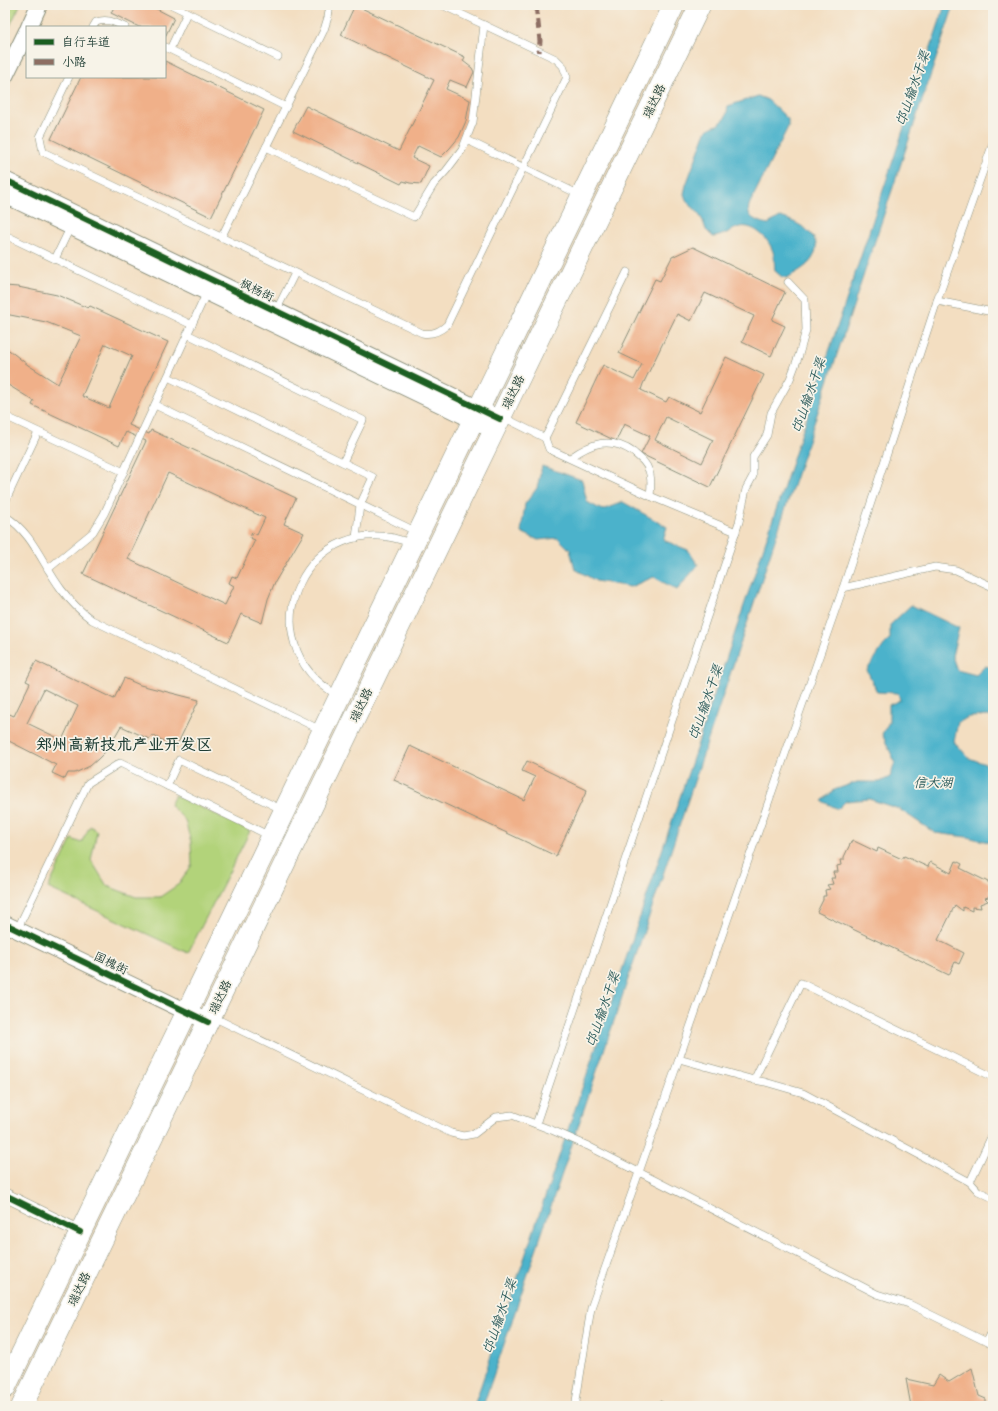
<svg xmlns="http://www.w3.org/2000/svg" width="998" height="1411" font-family="'Playpen Sans','LXGW WenKai TC',sans-serif">
<style>
.green{fill:#b2d37a;stroke:#688857}
.water{fill:#4cb2cb;stroke:#367880}
.building{fill:#f0b089;fill-rule:evenodd}
.lines{fill:none;stroke-linecap:round;stroke-linejoin:round}
.service-casing{stroke:#898e7a;stroke-width:8}
.minor-casing{stroke:#898e7a;stroke-width:14}
.tertiary-casing{stroke:#898e7a;stroke-width:18}
.primary-casing{stroke:#898e7a;stroke-width:22}
.service{stroke:#fff;stroke-width:7}
.minor{stroke:#fff;stroke-width:13}
.tertiary{stroke:#fff;stroke-width:16}
.primary{stroke:#fff;stroke-width:21}
.quiet{stroke:#8d6e63;stroke-width:5;stroke-dasharray:10 5;stroke-linecap:butt}
.cycleway-casing{stroke:#f7f3e8;stroke-width:8}
.cycleway{stroke:#1b5e20;stroke-width:6}
.labels{text-anchor:middle;stroke-width:3.5;stroke-linejoin:round;paint-order:stroke}
.street-label{font-size:12px;fill:#1f3d34;stroke:#f7f3e8}
.water-label{font-size:13px;font-style:italic;fill:#2a5a5a;stroke:#f7f3e8}
.district-label{font-size:16px;font-weight:bold;fill:#1f3d34;stroke:#f7f3e8}
</style>
<rect width="100%" height="100%" fill="#f7f3e8"/>
<filter id="ink" filterUnits="userSpaceOnUse"><feTurbulence type="fractalNoise" baseFrequency=".025" numOctaves="2"/><feDisplacementMap in="SourceGraphic" scale="8" xChannelSelector="R" yChannelSelector="G"/><feConvolveMatrix kernelMatrix="1 2 1 2 8 2 1 2 1" color-interpolation-filters="sRGB"/></filter>
<filter id="wash" filterUnits="userSpaceOnUse"><feTurbulence type="fractalNoise" baseFrequency=".012" numOctaves="4" result="noise"/><feDisplacementMap in="SourceGraphic" scale="16" xChannelSelector="R" yChannelSelector="G"/><feGaussianBlur stdDeviation="0.9" result="paint"/><feColorMatrix in="noise" values="0 0 0 0 0 0 0 0 0 0 0 0 0 0 0 0 0 1.4 0 .05"/><feComposite in="paint" operator="in"/></filter>
<g filter="url(#wash)">
<rect width="100%" height="100%" fill="#f3dec1"/>
<g class="green">
<path d="M 5,5 L 20,5 L 5,36 Z"/>
<path d="M 175,795 L 250,831 L 188,953 L 48,888 L 72,839 L 81,843 L 90,826 L 97,831 L 91,860 L 107,886 L 136,897 L 160,897 L 179,884 L 192,865 L 191,842 L 185,820 L 170,805 Z"/>
</g>
<g class="water">
<path d="M 945,5 L 954,5 L 617,1012 L 483,1406 L 474,1406 L 609,1009 Z"/>
<path d="M 758,96 L 768,100 L 788,119 L 788,127 L 750,203 C 744,217 756,221 768,224 L 780,217 C 798,222 827,236 812,259 C 807,267 795,273 787,278 L 782,277 L 775,271 C 774,264 775,255 772,249 C 767,237 753,224 740,227 C 729,230 725,236 713,237 L 706,230 L 703,221 L 697,211 L 687,202 L 684,194 L 686,185 L 706,131 C 713,125 715,127 720,123 C 726,120 727,112 728,106 Z"/>
<path d="M 542,466 L 582,480 L 587,502 L 602,510 L 623,502 L 667,527 L 663,540 L 688,550 L 698,565 L 677,590 L 654,577 L 630,587 L 596,581 L 575,569 L 570,550 L 558,538 L 538,540 L 521,532 L 525,504 L 537,488 Z"/>
<path d="M 911,605 L 959,628 L 952,656 L 957,670 L 976,675 L 985,666 L 992,668 L 993,720 L 990,716 L 969,717 L 958,722 L 954,742 L 969,758 L 988,765 L 993,763 L 993,843 L 967,837 L 935,833 L 899,809 L 869,799 L 846,801 L 838,809 L 822,801 L 834,790 L 857,782 L 880,782 L 890,777 L 895,762 L 882,734 L 889,722 L 889,705 L 900,700 L 898,693 L 877,692 L 867,670 L 884,645 L 890,639 L 890,625 Z"/>
</g>
<g id="blocks">
<g class="building">
<path d="M 115,5 L 149,5 L 174,18 L 165,37 L 165,27 L 139,27 L 111,13 Z"/>
<path d="M 355,5 L 465,57 L 463,61 L 472,68 L 474,72 L 467,87 L 450,80 L 446,89 L 470,100 L 466,121 L 459,137 L 450,148 L 441,157 L 418,146 L 412,158 L 429,166 L 421,184 L 410,183 L 403,181 L 401,184 L 293,131 L 306,106 L 399,151 L 434,80 L 341,35 Z"/>
<path d="M 165,61 L 264,110 L 211,217 L 51,139 L 81,77 L 165,77 Z"/>
<path d="M 693,247 L 785,292 L 772,320 L 785,326 L 771,356 L 742,342 L 754,316 L 705,293 L 691,321 L 677,314 L 643,384 L 641,390 L 666,402 L 669,397 L 700,412 L 726,357 L 764,375 L 710,487 L 641,454 L 650,436 L 624,424 L 616,441 L 576,422 L 603,365 L 634,380 L 642,364 L 619,353 L 655,279 L 660,281 L 672,257 ZM 666,417 L 713,440 L 702,463 L 655,440 Z"/>
<path d="M 5,286 L 18,287 L 57,295 L 88,308 L 90,306 L 168,342 L 129,425 L 149,434 L 151,430 L 296,498 L 284,524 L 304,533 L 275,582 L 268,599 L 262,623 L 241,614 L 228,642 L 83,574 L 146,441 L 126,432 L 119,446 L 32,405 L 34,401 L 5,383 L 5,347 L 28,365 L 58,384 L 81,336 L 46,322 L 5,314 ZM 105,344 L 132,356 L 109,408 L 82,396 ZM 168,473 L 265,518 L 257,535 L 252,532 L 250,538 L 255,540 L 237,578 L 232,576 L 229,583 L 234,586 L 225,605 L 128,559 Z"/>
<path d="M 36,661 L 114,699 L 124,678 L 140,685 L 199,700 L 176,747 L 152,735 L 149,739 L 121,726 L 107,750 L 98,759 L 90,766 L 75,773 L 68,773 L 65,779 L 52,773 L 56,765 L 5,739 L 5,712 L 14,716 L 30,683 L 26,681 ZM 44,689 L 78,706 L 62,740 L 27,723 Z"/>
<path d="M 410,746 L 524,800 L 535,777 L 522,771 L 527,761 L 587,790 L 556,856 L 394,780 Z"/>
<path d="M 852,840 L 877,852 L 878,848 L 902,859 L 904,856 L 928,867 L 930,862 L 951,873 L 956,861 L 962,864 L 960,868 L 992,884 L 989,891 L 993,893 L 991,896 L 985,898 L 988,901 L 980,904 L 981,908 L 972,907 L 972,911 L 963,907 L 963,911 L 955,905 L 938,940 L 964,953 L 959,964 L 955,962 L 949,975 L 817,912 L 823,900 L 823,896 L 826,896 L 825,890 L 830,889 L 827,885 L 833,884 L 831,878 L 835,878 L 833,872 L 838,872 L 837,866 L 841,865 L 840,860 L 844,860 L 844,857 Z"/>
<path d="M 972,1368 L 979,1396 L 986,1399 L 986,1406 L 911,1406 L 906,1379 L 933,1385 L 939,1375 L 949,1382 Z"/>
<path d="M 660,1401 L 671,1406 L 657,1406 Z"/>
</g>
</g>
</g>
<g filter="url(#ink)">
<use href="#blocks" fill-opacity="0" stroke="#898e7a" stroke-width="1"/>
<g class="lines">
<defs>
<g id="service">
<path d="M 172,5 L 278,57"/>
<path d="M 93,27 L 96,22 C 107,18 114,22 125,27"/>
<path d="M 165,47 L 286,107"/>
<path d="M 170,49 L 187,13"/>
<path d="M 69,77 L 40,137 L 43,152 L 422,333 C 432,335 439,332 447,325 L 567,77 L 563,66 L 556,59 L 442,5"/>
<path d="M 467,140 L 580,195"/>
<path d="M 266,147 L 414,217 L 434,184 L 446,171 L 462,150 L 473,122 L 484,25"/>
<path d="M 5,235 L 192,325"/>
<path d="M 221,238 L 324,30 L 328,17 L 330,5"/>
<path d="M 55,259 L 71,226"/>
<path d="M 937,301 L 993,312"/>
<path d="M 276,311 L 295,273"/>
<path d="M 187,334 L 363,420 L 343,462"/>
<path d="M 168,377 L 373,477 L 360,505 L 356,538"/>
<path d="M 155,405 L 417,532"/>
<path d="M 5,416 L 124,472"/>
<path d="M 503,417 L 545,438 L 627,272"/>
<path d="M 545,438 L 549,449 L 650,496 L 736,532"/>
<path d="M 570,458 C 591,443 610,436 633,452 C 640,458 646,462 649,471 C 652,478 651,488 650,496"/>
<path d="M 5,502 L 38,432"/>
<path d="M 5,516 C 33,533 42,564 61,589 C 70,601 80,611 92,620 L 321,730"/>
<path d="M 48,569 L 93,532 L 104,514 L 207,292"/>
<path d="M 843,588 L 935,567 L 956,570 L 993,587"/>
<path d="M 339,696 C 241,642 308,501 412,544"/>
<path d="M 167,786 L 179,760 L 283,810"/>
<path d="M 17,930 L 88,783 L 120,763 L 270,836"/>
<path d="M 213,1017 L 451,1133 L 463,1136 L 474,1134 L 496,1117 L 512,1115 L 554,1131 L 588,1146 L 877,1294 L 909,1304 L 993,1345"/>
<path d="M 679,1059 L 754,1080 L 801,983 L 993,1077"/>
<path d="M 754,1080 L 765,1082 L 803,1093 L 970,1182"/>
<path d="M 536,1124 L 739,522 L 746,489 L 753,476 L 753,457 L 767,435 L 771,413 L 790,379 L 799,355 L 806,330 L 805,300 L 788,282"/>
<path d="M 993,1133 L 970,1182 L 978,1191 L 993,1198"/>
<path d="M 987,1342 L 993,1329"/>
<path d="M 577,1406 L 576,1401 L 591,1308 L 679,1059 L 843,588 L 937,301 L 993,143"/>
</g>
<path id="minor" d="M 5,1195 L 80,1232"/>
<g id="tertiary">
<path d="M 29,27 L 39,5"/>
<path d="M 5,76 L 27,31"/>
<path d="M 5,180 L 500,419"/>
<path d="M 5,195 L 494,430"/>
<path d="M 5,924 L 208,1022"/>
</g>
<g id="primary">
<path d="M 5,1388 L 674,5"/>
<path d="M 22,1406 L 700,5"/>
</g>
</defs>
<use href="#service" class="service-casing"/>
<use href="#minor" class="minor-casing"/>
<use href="#tertiary" class="tertiary-casing"/>
<use href="#primary" class="primary-casing"/>
<use href="#service" class="service"/>
<use href="#minor" class="minor"/>
<use href="#tertiary" class="tertiary"/>
<use href="#primary" class="primary"/>
<path class="quiet" d="M 536,5 L 540,41 L 539,52"/>
<defs>
<g id="cycleway">
<path d="M 5,180 L 500,419"/>
<path d="M 5,924 L 208,1022"/>
<path d="M 5,1195 L 80,1232"/>
</g>
</defs>
<use href="#cycleway" class="cycleway-casing"/>
<use href="#cycleway" class="cycleway"/>
</g>
</g>
<g class="labels">
<g class="street-label">
<text transform="translate(654 101) rotate(-64)" y="4">瑞达路</text>
<text transform="translate(257 290) rotate(26)" y="4">枫杨街</text>
<text transform="translate(513 392) rotate(-64)" y="4">瑞达路</text>
<text transform="translate(361 705) rotate(-64)" y="4">瑞达路</text>
<text transform="translate(111 963) rotate(26)" y="4">国槐街</text>
<text transform="translate(220 997) rotate(-64)" y="4">瑞达路</text>
<text transform="translate(79 1289) rotate(-64)" y="4">瑞达路</text>
</g>
<g class="water-label">
<text transform="translate(912 88) rotate(-71)" y="5">邙山输水干渠</text>
<text transform="translate(808 395) rotate(-71)" y="5">邙山输水干渠</text>
<text transform="translate(705 702) rotate(-71)" y="5">邙山输水干渠</text>
<text x="933" y="787">信大湖</text>
<text transform="translate(602 1009) rotate(-71)" y="5">邙山输水干渠</text>
<text transform="translate(499 1316) rotate(-71)" y="5">邙山输水干渠</text>
</g>
<g class="district-label">
<text x="124" y="750">郑州高新技术产业开发区</text>
</g>
</g>
<rect width="998" height="1411" fill="none" stroke="#f7f3e8" stroke-width="20"/>
<rect x="26" y="26" width="140" height="52" fill="#f7f3e8" stroke="#a1aaa0"/>
<rect x="34" y="39" width="20" height="6" fill="#1b5e20" stroke="#a1aaa0"/>
<text x="62" y="46" font-size="12" fill="#1f3d34">自行车道</text>
<rect x="34" y="59" width="20" height="6" fill="#8d6e63" stroke="#a1aaa0"/>
<text x="62" y="66" font-size="12" fill="#1f3d34">小路</text>
</svg>
